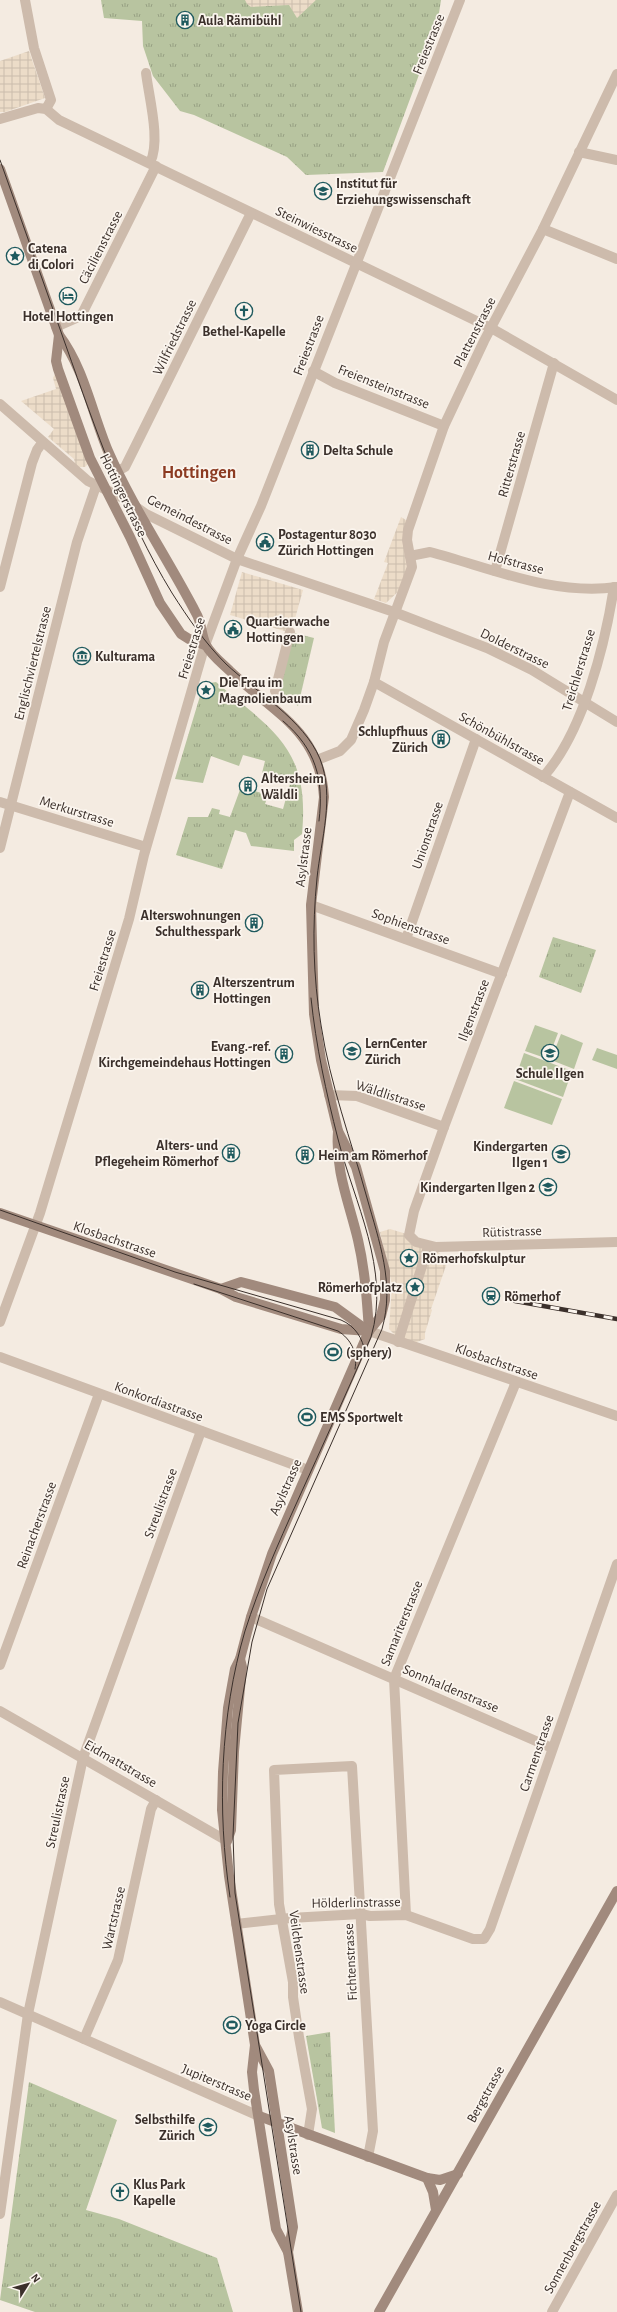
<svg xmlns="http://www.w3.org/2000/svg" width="617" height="2312" font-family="'Alegreya Sans',sans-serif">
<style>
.park{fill:url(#park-tufts)}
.garden{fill:#b8c4a0}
.plaza{fill:url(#plaza-grid)}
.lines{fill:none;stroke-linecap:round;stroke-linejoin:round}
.street{stroke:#cdbbac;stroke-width:10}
.secondary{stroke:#a18a7d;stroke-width:10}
.tram{stroke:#3b302b;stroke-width:1}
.rail-casing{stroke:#3b302b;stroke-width:4.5}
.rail{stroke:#fbf5ee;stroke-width:3;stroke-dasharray:9;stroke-linecap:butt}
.labels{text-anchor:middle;stroke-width:3.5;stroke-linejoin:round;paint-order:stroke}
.poi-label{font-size:14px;font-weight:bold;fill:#3b302b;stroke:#fbf5ee;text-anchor:start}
.street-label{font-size:14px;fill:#3b302b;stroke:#fbf5ee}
.district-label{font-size:18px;font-weight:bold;fill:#8c3b22;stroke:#fbf5ee}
</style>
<defs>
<pattern id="park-tufts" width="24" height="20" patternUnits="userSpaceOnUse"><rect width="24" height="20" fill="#b8c4a0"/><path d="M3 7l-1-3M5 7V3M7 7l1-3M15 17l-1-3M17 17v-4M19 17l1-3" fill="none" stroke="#97a083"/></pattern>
<pattern id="plaza-grid" width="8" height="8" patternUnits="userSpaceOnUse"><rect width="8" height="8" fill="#ecdcc8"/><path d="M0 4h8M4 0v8" fill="none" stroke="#cbbdac"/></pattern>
</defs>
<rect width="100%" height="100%" fill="#f4ebe1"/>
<g class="park">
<path d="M 101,0 L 441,0 L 437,26 L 383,172 L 306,175 L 287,157 L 194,115 L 180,111 L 153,76 L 143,46 L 142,21 L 104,18 Z"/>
<path d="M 294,633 L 314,638 L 298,706 L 278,690 Z"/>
<path d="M 216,682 C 275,732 310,749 302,834 L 294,840 L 294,851 L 251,846 L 246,833 L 235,830 L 222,869 L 176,855 L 188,817 L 208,817 L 212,808 L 220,810 L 219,814 L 230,817 L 241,787 L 268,795 L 265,804 L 283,809 L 291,780 L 262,773 L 265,761 L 243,755 L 239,766 L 211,756 L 203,783 L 175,779 L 200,696 L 205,684 Z"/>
<path d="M 553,937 L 596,950 L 581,993 L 539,977 Z"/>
<path d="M 330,2032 L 335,2133 L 322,2128 L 306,2036 Z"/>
<path d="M 29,2082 L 117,2120 L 86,2210 L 119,2219 L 217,2258 L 233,2312 L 35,2312 L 0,2300 Z"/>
</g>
<g class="garden">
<path d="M 535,1025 L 558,1033 L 548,1059 L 525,1051 Z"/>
<path d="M 561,1034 L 583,1043 L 574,1069 L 551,1060 Z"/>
<path d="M 597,1048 L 617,1055 L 617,1069 L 592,1060 Z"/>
<path d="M 524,1053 L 572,1071 L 563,1097 L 515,1079 Z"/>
<path d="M 514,1081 L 562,1099 L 552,1125 L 504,1108 Z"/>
</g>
<g class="plaza">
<path d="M 245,0 L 316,0 L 297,18 L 289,5 L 251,7 L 247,4 Z"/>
<path d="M 29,51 L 45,98 L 5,112 L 0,112 L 0,61 Z"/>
<path d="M 55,374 L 88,464 L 85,467 L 79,467 L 75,464 L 74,459 L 48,437 L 54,429 L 21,401 L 56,389 L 53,378 Z"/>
<path d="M 401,517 L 406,520 L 407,570 L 400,590 L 386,603 L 374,599 L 388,563 L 384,562 Z"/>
<path d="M 242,572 L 303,590 L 291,633 L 230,615 Z"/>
<path d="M 390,1229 L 420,1238 L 448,1260 L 431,1309 L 432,1310 L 425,1333 L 425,1339 L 414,1343 L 396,1336 L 389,1329 L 392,1285 L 380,1232 Z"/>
</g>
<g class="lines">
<g class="street">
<path d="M 25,0 L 34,48 L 51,100 L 46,109"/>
<path d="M 146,73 C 149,98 161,141 150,163"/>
<path d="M 0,119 L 38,108 L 46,109 L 59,120 L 491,328 L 617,400"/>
<path d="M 579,152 L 617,160"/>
<path d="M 543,229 L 617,259"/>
<path d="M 56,327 L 81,316 L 156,166"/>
<path d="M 313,371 L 335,383 L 444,426"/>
<path d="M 0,404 L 88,481 L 125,499 L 146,514 L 237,559 L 394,612 L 487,648 L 532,670 L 617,722"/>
<path d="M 118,471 L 125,467 L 133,451 L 251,213"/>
<path d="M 410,556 L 430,552 C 491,568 553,596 617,587"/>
<path d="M 495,571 L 554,363"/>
<path d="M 0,587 L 32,463 L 37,450 L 42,443"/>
<path d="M 374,682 L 617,818"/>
<path d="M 275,691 L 290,632"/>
<path d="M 317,760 L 340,751 L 351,740 L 364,710 L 374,682 L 384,642 L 412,567 L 407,540 L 408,530 L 444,426 L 484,341 L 543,229 L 617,74"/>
<path d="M 543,777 C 583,733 605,645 614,587"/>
<path d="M 570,792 L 444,1127 L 414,1211 L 409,1235 L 416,1242 L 436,1247 L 617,1242"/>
<path d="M 0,802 L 146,847"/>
<path d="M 0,848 L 77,542 L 96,486"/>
<path d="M 311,905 L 502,974"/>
<path d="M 406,939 L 476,739"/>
<path d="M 329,1095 L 357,1096 L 444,1127"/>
<path d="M 0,1322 L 40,1213 L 129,919 L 144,855 L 204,648 L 237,559 L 261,506 L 460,0"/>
<path d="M 369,1331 L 617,1416"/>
<path d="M 398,1342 L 428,1247"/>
<path d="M 0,1357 L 308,1470"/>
<path d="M 251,1617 L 552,1748"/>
<path d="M 0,1665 L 99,1394"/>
<path d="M 0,1711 L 227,1841"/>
<path d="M 406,1915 L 394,1679 L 516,1382"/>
<path d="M 236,1924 L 290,1918 L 361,1914 L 370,1916 L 406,1915 L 473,1939 L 484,1939 L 490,1929 L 617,1564"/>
<path d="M 0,2002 L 259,2116"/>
<path d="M 84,2039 L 118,1960 L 151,1809 L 156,1800"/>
<path d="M 308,2135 L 312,2109 L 299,2037 L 293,1997 L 293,1982 L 279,1904 L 274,1770 L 352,1766 L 373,2131 L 368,2157"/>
<path d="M 0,2214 L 28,2014 L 83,1758 L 201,1431"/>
<path d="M 552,2312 L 617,2195"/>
</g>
<g class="secondary">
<path d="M 0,169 L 59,335 C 84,368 92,413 108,451 C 133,508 168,559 196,613 C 202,623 201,635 206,645 C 211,655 223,664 230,671 C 274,713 320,731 324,797 L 311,905 L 314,1014 L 321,1060 L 338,1131 L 356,1167 L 385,1271 L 385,1300 L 381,1316 L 369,1331 L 272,1554 L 251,1617 L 240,1659 L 235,1669 L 228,1708 L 223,1772 L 222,1810 L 229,1876 L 255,2045 L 252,2072 L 254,2090 L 276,2229 L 288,2252 L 298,2312"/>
<path d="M 59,335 L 56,361 L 58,369 L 90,458 L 130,537 L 160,603 L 181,634 L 189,639 L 205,645"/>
<path d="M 338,1131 C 335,1171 349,1202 358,1240 C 365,1270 367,1300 369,1331"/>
<path d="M 0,1213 L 221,1289 L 236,1297 L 341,1329 L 369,1331"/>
<path d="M 221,1289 L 241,1282 L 335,1307 L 368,1331"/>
<path d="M 227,1841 L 231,1830 L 234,1751 L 242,1667 L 240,1659"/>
<path d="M 255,2045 L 269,2071 L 293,2227 L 288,2252"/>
<path d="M 259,2116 L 427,2178 L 440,2180 L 458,2174"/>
<path d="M 427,2178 L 433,2192 L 436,2210"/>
<path d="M 379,2312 L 617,1891"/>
</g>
<g class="tram">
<path d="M 0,160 C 22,222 44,284 66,346 C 96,430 125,516 172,593 C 188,618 205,643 226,664 C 256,692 304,720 320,759 C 335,797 321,839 317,878 C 312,927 313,976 321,1025 C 330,1084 351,1140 367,1198 C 379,1241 395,1284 382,1329 L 267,1589 L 252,1642 L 238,1723 L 233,1836 L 235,1893 L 301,2312"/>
<path d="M 283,721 C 316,749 324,779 319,821"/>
<path d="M 0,1210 L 175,1272 L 341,1320 C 355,1326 363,1338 365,1353"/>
<path d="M 194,1284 L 338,1331 C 351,1339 358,1353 355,1369"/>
<path d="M 230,1897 C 217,1810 220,1716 245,1631 C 259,1587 278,1544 297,1502 C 322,1447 347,1392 371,1337 C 391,1270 354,1202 338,1139 C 326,1092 316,1046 311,998"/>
</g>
<defs>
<path id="rail" d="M 515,1301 L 617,1319"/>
</defs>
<use href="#rail" class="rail-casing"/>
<use href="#rail" class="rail"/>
</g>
<defs>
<symbol id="building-ring" viewBox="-11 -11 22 22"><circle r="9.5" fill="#fbf5ee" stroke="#1f5a5e" stroke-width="1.5"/><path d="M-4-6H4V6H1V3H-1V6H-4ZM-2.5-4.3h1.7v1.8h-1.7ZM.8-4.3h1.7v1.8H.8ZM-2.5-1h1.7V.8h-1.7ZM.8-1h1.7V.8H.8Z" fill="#1f5a5e"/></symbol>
<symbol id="university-ring" viewBox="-11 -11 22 22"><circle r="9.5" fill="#fbf5ee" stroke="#1f5a5e" stroke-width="1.5"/><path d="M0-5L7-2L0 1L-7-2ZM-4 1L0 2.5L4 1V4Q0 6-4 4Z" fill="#1f5a5e"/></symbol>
<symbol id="sight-ring" viewBox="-11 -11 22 22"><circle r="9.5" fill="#fbf5ee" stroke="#1f5a5e" stroke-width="1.5"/><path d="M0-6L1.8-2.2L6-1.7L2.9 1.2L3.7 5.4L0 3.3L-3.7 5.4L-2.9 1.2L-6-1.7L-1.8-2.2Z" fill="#1f5a5e"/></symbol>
<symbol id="hotel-ring" viewBox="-11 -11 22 22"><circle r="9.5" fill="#fbf5ee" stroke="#1f5a5e" stroke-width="1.5"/><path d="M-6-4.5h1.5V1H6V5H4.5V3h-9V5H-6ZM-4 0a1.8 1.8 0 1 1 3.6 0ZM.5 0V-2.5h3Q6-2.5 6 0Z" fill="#1f5a5e"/></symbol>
<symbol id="church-ring" viewBox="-11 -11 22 22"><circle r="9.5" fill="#fbf5ee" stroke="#1f5a5e" stroke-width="1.5"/><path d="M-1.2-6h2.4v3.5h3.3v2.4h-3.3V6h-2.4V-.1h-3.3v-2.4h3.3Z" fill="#1f5a5e"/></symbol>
<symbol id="civic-ring" viewBox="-11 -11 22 22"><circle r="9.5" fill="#fbf5ee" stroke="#1f5a5e" stroke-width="1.5"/><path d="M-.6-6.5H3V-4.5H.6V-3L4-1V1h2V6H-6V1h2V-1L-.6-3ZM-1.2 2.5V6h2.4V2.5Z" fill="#1f5a5e"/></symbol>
<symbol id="museum-ring" viewBox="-11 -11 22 22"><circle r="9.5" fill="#fbf5ee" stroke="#1f5a5e" stroke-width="1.5"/><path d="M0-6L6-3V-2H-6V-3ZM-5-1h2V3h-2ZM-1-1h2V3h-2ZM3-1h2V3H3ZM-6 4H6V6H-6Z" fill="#1f5a5e"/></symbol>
<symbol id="school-ring" viewBox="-11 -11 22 22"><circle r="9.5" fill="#fbf5ee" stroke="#1f5a5e" stroke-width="1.5"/><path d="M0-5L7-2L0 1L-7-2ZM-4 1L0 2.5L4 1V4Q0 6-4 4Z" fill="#1f5a5e"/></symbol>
<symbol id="station-ring" viewBox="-11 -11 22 22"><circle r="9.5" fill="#fbf5ee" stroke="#1f5a5e" stroke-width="1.5"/><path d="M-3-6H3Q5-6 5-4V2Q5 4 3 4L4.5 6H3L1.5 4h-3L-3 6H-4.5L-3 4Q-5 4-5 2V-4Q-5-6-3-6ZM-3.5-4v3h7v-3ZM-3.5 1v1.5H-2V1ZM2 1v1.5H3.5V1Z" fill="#1f5a5e"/></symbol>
<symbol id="stadium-ring" viewBox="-11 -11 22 22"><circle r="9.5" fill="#fbf5ee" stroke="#1f5a5e" stroke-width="1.5"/><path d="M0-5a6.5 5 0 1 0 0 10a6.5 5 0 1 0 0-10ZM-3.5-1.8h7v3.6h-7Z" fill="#1f5a5e"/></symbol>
</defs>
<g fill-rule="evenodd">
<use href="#building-ring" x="175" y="10" width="20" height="20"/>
<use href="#university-ring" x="313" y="181" width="20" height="20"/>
<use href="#sight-ring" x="5" y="246" width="20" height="20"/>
<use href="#hotel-ring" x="58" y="286" width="20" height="20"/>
<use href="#church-ring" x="234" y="301" width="20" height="20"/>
<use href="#building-ring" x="300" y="440" width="20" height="20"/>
<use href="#civic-ring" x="255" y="532" width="20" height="20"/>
<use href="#civic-ring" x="223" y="619" width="20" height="20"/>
<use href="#museum-ring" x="72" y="646" width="20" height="20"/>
<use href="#sight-ring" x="196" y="680" width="20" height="20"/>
<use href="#building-ring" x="431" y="729" width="20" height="20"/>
<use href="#building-ring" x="238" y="776" width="20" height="20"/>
<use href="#building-ring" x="244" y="913" width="20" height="20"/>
<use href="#building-ring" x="190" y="980" width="20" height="20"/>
<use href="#school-ring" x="342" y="1041" width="20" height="20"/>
<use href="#school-ring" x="540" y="1043" width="20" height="20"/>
<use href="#building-ring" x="274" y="1044" width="20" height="20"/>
<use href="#building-ring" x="221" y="1143" width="20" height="20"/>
<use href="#school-ring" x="551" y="1144" width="20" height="20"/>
<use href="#building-ring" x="295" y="1145" width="20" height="20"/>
<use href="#school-ring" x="538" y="1177" width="20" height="20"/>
<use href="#sight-ring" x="399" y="1248" width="20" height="20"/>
<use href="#sight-ring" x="405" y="1277" width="20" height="20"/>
<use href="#station-ring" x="481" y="1286" width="20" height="20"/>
<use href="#stadium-ring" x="323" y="1342" width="20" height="20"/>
<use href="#stadium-ring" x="297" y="1407" width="20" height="20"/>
<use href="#stadium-ring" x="222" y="2015" width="20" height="20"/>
<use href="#school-ring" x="198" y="2117" width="20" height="20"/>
<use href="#church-ring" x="110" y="2182" width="20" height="20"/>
</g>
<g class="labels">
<g class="poi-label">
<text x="198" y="25">Aula Rämibühl</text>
<text x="336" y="188">Institut für<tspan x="336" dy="16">Erziehungswissenschaft</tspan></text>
<text x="28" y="253">Catena<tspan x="28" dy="16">di Colori</tspan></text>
<text x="68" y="321" text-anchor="middle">Hotel Hottingen</text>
<text x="244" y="336" text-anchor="middle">Bethel-Kapelle</text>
<text x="323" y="455">Delta Schule</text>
<text x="278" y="539">Postagentur 8030<tspan x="278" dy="16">Zürich Hottingen</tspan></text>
<text x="246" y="626">Quartierwache<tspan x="246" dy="16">Hottingen</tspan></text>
<text x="95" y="661">Kulturama</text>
<text x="219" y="687">Die Frau im<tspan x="219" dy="16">Magnolienbaum</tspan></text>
<text x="428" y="736" text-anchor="end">Schlupfhuus<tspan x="428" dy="16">Zürich</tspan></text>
<text x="261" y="783">Altersheim<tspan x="261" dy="16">Wäldli</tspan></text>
<text x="241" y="920" text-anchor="end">Alterswohnungen<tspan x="241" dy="16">Schulthesspark</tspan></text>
<text x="213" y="987">Alterszentrum<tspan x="213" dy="16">Hottingen</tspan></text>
<text x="365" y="1048">LernCenter<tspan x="365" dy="16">Zürich</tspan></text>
<text x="271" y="1051" text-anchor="end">Evang.-ref.<tspan x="271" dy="16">Kirchgemeindehaus Hottingen</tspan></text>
<text x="550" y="1078" text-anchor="middle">Schule Ilgen</text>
<text x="218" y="1150" text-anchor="end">Alters- und<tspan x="218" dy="16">Pflegeheim Römerhof</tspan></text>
<text x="548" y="1151" text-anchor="end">Kindergarten<tspan x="548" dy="16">Ilgen 1</tspan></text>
<text x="318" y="1160">Heim am Römerhof</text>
<text x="535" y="1192" text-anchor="end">Kindergarten Ilgen 2</text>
<text x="422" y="1263">Römerhofskulptur</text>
<text x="402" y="1292" text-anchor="end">Römerhofplatz</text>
<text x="504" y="1301">Römerhof</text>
<text x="346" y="1357">(sphery)</text>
<text x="320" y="1422">EMS Sportwelt</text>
<text x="245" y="2030">Yoga Circle</text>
<text x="195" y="2124" text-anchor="end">Selbsthilfe<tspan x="195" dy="16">Zürich</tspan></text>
<text x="133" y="2189">Klus Park<tspan x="133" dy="16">Kapelle</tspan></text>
</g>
<g class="street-label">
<text transform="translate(428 44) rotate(-68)" y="5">Freiestrasse</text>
<text transform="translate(317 229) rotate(26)" y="5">Steinwiesstrasse</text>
<text transform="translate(100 247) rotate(-63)" y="5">Cäcilienstrasse</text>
<text transform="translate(474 332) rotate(-63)" y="5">Plattenstrasse</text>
<text transform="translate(174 337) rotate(-64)" y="5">Wilfriedstrasse</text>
<text transform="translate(308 345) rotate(-69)" y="5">Freiestrasse</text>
<text transform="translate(384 386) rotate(22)" y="5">Freiensteinstrasse</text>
<text transform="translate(511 464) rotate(-74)" y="5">Ritterstrasse</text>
<text transform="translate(124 495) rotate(64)" y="5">Hottingerstrasse</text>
<text transform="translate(190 519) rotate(27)" y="5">Gemeindestrasse</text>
<text transform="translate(516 562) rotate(15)" y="5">Hofstrasse</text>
<text transform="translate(191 648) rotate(-73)" y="5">Freiestrasse</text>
<text transform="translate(515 648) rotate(26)" y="5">Dolderstrasse</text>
<text transform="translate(32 663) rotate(-76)" y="5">Englischviertelstrasse</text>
<text transform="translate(578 670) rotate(-73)" y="5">Treichlerstrasse</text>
<text transform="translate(502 738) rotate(29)" y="5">Schönbühlstrasse</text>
<text transform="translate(77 811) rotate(17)" y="5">Merkurstrasse</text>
<text transform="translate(427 835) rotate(-71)" y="5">Unionstrasse</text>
<text transform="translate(303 857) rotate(-83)" y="5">Asylstrasse</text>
<text transform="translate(411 926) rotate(20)" y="5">Sophienstrasse</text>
<text transform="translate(102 960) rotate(-73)" y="5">Freiestrasse</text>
<text transform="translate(473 1010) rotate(-69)" y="5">Ilgenstrasse</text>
<text transform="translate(391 1095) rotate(18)" y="5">Wäldlistrasse</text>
<text transform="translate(512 1231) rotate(-2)" y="5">Rütistrasse</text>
<text transform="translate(115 1239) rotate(19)" y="5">Klosbachstrasse</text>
<text transform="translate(497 1361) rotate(19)" y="5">Klosbachstrasse</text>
<text transform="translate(159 1401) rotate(20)" y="5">Konkordiastrasse</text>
<text transform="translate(285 1487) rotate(-66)" y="5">Asylstrasse</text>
<text transform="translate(160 1503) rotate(-70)" y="5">Streulistrasse</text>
<text transform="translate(36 1525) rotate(-70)" y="5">Reinacherstrasse</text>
<text transform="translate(401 1623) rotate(-68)" y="5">Samariterstrasse</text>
<text transform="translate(451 1688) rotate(23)" y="5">Sonnhaldenstrasse</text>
<text transform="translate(536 1753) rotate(-71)" y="5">Carmenstrasse</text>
<text transform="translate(121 1763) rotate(30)" y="5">Eidmattstrasse</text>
<text transform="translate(57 1812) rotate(-78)" y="5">Streulistrasse</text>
<text transform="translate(356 1902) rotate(-1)" y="5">Hölderlinstrasse</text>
<text transform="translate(113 1918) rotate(-77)" y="5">Wartstrasse</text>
<text transform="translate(300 1952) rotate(82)" y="5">Veilchenstrasse</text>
<text transform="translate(350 1962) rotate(-93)" y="5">Fichtenstrasse</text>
<text transform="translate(217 2082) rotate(23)" y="5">Jupiterstrasse</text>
<text transform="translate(485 2094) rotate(-61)" y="5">Bergstrasse</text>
<text transform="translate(294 2145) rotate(81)" y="5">Asylstrasse</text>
<text transform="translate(572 2247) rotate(-61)" y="5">Sonnenbergstrasse</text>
</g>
<g class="district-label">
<text x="199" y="478">Hottingen</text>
</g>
</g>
<g transform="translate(28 2284) rotate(53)" stroke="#fbf5ee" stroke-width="3" paint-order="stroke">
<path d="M0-3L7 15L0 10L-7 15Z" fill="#3b302b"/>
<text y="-6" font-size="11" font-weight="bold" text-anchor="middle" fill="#3b302b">N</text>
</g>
</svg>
